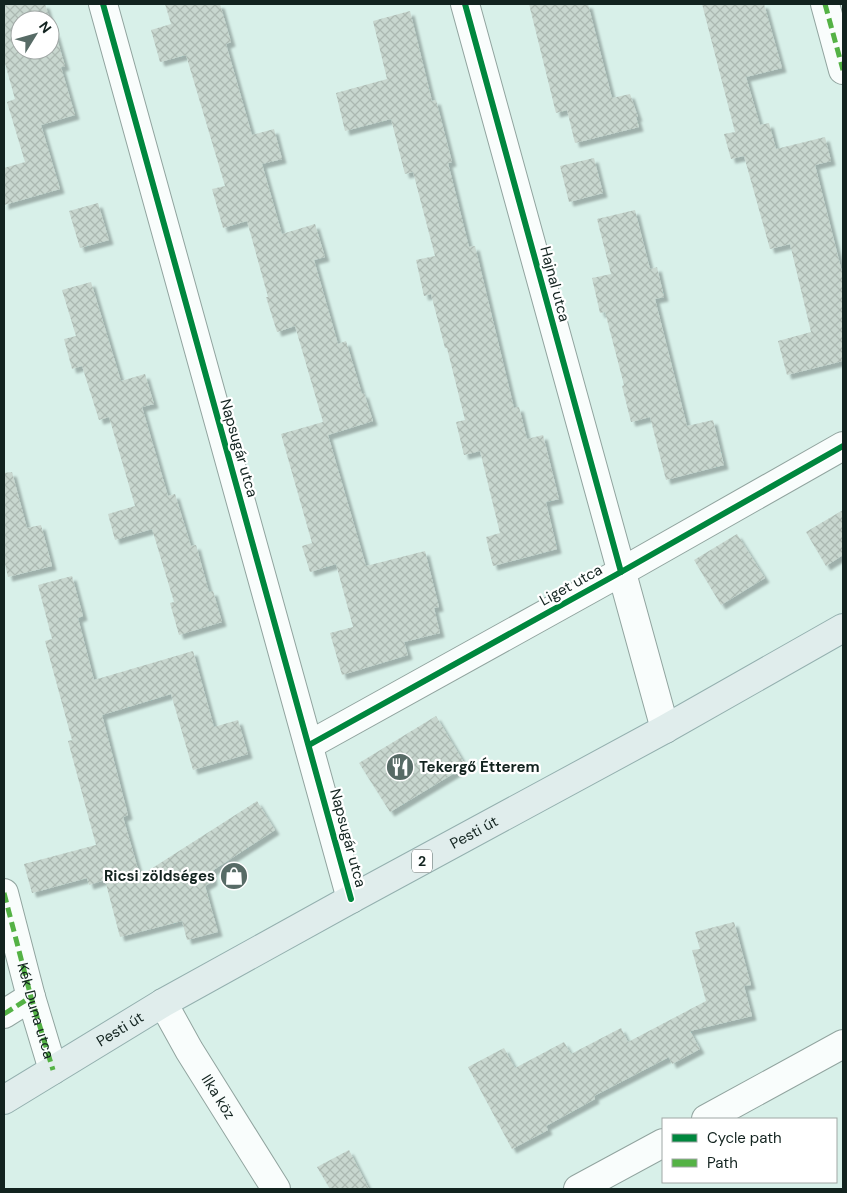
<svg xmlns="http://www.w3.org/2000/svg" width="847" height="1193" font-family="'DM Sans',sans-serif">
<style>
.building{fill:url(#building-cross-hatch);filter:url(#shadow)}
.lines{fill:none;stroke-linecap:round;stroke-linejoin:round}
.minor-casing{stroke:#91a49f;stroke-width:30}
.major-casing{stroke:#94b0af;stroke-width:30}
.minor{stroke:#f9fdfc;stroke-width:28}
.major{stroke:#e0edec;stroke-width:28}
.quiet{stroke:#54b245;stroke-width:5;stroke-dasharray:10 5;stroke-linecap:butt}
.cycleway-casing{stroke:#fff;stroke-width:9}
.cycleway{stroke:#00873e;stroke-width:6}
.labels{text-anchor:middle;stroke-width:4.5;stroke-linejoin:round;paint-order:stroke}
.shield{fill:#fff;stroke:#596562;stroke-width:1}
.shield-label{font-size:14px;font-weight:bold;fill:#12231f}
.street-label{font-size:15px;fill:#12231f;stroke:#fff}
.poi-label{font-size:15px;font-weight:bold;fill:#12231f;stroke:#fff;text-anchor:start}
</style>
<defs>
<pattern id="building-cross-hatch" width="8" height="8" patternUnits="userSpaceOnUse" patternTransform="scale(1.25)"><rect width="8" height="8" fill="#c8d7cf"/><path d="M0 0l8 8M0 8l8-8" fill="none" stroke="#abb8b1"/></pattern>
<filter id="shadow"><feDropShadow dx="4.5" dy="4.5" stdDeviation="1" flood-color="#0004"/></filter>
</defs>
<rect width="100%" height="100%" fill="#d8f0e9"/>
<g class="building">
<path d="M 4,4 L 45,4 L 50,20 L 20,20 L 20,50 L 50,50 L 50,21 L 53,33 L 55,32 L 65,66 L 61,67 L 75,115 L 41,125 L 60,189 L 4,205 L 4,168 L 25,162 L 7,102 L 15,99 L 4,60 Z"/>
<path d="M 165,4 L 220,4 L 231,42 L 226,44 L 252,135 L 274,129 L 282,159 L 262,164 L 282,234 L 315,224 L 325,257 L 314,260 L 338,344 L 346,341 L 362,394 L 364,393 L 373,421 L 328,435 L 366,566 L 425,551 L 439,607 L 434,608 L 440,633 L 404,642 L 408,655 L 342,675 L 330,633 L 353,627 L 336,564 L 310,572 L 302,546 L 312,543 L 281,434 L 323,422 L 295,326 L 277,332 L 266,297 L 268,297 L 247,221 L 223,228 L 212,189 L 225,186 L 186,55 L 160,62 L 151,30 L 171,24 Z"/>
<path d="M 529,4 L 588,4 L 612,98 L 630,94 L 638,117 L 636,117 L 639,127 L 575,143 L 567,110 L 556,113 Z"/>
<path d="M 702,4 L 764,4 L 782,68 L 746,77 L 760,125 L 769,123 L 776,149 L 825,137 L 831,161 L 815,165 L 843,276 L 843,361 L 787,375 L 778,341 L 811,332 L 790,244 L 770,249 L 744,156 L 731,159 L 724,134 L 735,132 Z"/>
<path d="M 410,11 L 432,101 L 436,100 L 452,162 L 448,163 L 469,247 L 475,246 L 514,408 L 519,407 L 527,439 L 543,435 L 559,499 L 546,502 L 557,549 L 493,566 L 486,537 L 500,533 L 480,451 L 464,455 L 456,422 L 465,420 L 447,348 L 445,348 L 431,294 L 424,296 L 416,260 L 435,256 L 413,172 L 405,174 L 391,119 L 345,131 L 336,93 L 387,79 L 373,21 Z"/>
<path d="M 594,158 L 603,193 L 569,202 L 560,166 Z"/>
<path d="M 98,203 L 109,240 L 80,248 L 69,211 Z"/>
<path d="M 635,210 L 650,269 L 657,267 L 664,297 L 655,299 L 687,426 L 713,420 L 724,465 L 666,480 L 650,417 L 631,422 L 622,386 L 624,385 L 605,312 L 600,313 L 592,278 L 611,274 L 597,219 Z"/>
<path d="M 91,282 L 121,381 L 145,374 L 154,404 L 142,407 L 168,496 L 175,494 L 191,546 L 196,545 L 209,592 L 213,591 L 222,622 L 179,635 L 170,603 L 174,602 L 152,529 L 115,540 L 108,514 L 135,506 L 109,417 L 99,420 L 82,366 L 72,369 L 64,339 L 76,336 L 62,290 Z"/>
<path d="M 12,472 L 27,528 L 41,525 L 52,566 L 8,577 L 4,560 L 4,473 Z"/>
<path d="M 843,510 L 843,555 L 826,566 L 806,532 Z"/>
<path d="M 737,534 L 765,578 L 721,605 L 694,560 Z"/>
<path d="M 72,576 L 83,616 L 78,618 L 94,680 L 193,651 L 214,727 L 238,720 L 248,754 L 193,770 L 171,694 L 102,715 L 128,815 L 123,817 L 140,876 L 257,801 L 275,830 L 212,871 L 213,881 L 205,886 L 218,932 L 187,940 L 182,921 L 120,937 L 105,880 L 89,885 L 87,878 L 32,893 L 24,864 L 96,845 L 68,741 L 72,740 L 45,641 L 52,639 L 38,585 Z"/>
<path d="M 436,716 L 466,766 L 390,812 L 359,763 Z"/>
<path d="M 734,922 L 751,985 L 744,986 L 752,1016 L 690,1031 L 700,1049 L 672,1064 L 669,1057 L 594,1096 L 595,1099 L 546,1126 L 548,1130 L 512,1149 L 468,1067 L 504,1048 L 515,1068 L 564,1042 L 571,1054 L 621,1028 L 628,1042 L 706,1001 L 692,950 L 700,949 L 695,932 Z"/>
<path d="M 349,1150 L 369,1189 L 330,1189 L 317,1167 Z"/>
</g>
<g class="lines">
<defs>
<g id="minor">
<path d="M 103,4 L 351,899"/>
<path d="M 465,4 L 665,729"/>
<path d="M 825,4 L 843,70"/>
<path d="M 309,745 L 621,572 L 843,446"/>
<path id="s1" d="M 4,893 L 31,997 L 53,1070"/>
<path id="s2" d="M 163,1003 L 189,1050 L 276,1189"/>
<path d="M 4,1014 L 31,997"/>
<path d="M 706,1119 L 843,1044"/>
<path d="M 578,1189 L 663,1143"/>
</g>
<g id="major">
<path id="s3" d="M 4,1100 L 163,1003 L 351,899 L 665,729 L 843,628"/>
</g>
</defs>
<use href="#minor" class="minor-casing"/>
<use href="#major" class="major-casing"/>
<use href="#minor" class="minor"/>
<use href="#major" class="major"/>
<g class="quiet">
<path d="M 825,4 L 843,70"/>
<path d="M 4,893 L 31,997 L 53,1070"/>
<path d="M 4,1014 L 31,997"/>
</g>
<defs>
<g id="cycleway">
<path d="M 103,4 L 351,899"/>
<path d="M 465,4 L 621,572"/>
<path d="M 309,745 L 621,572 L 843,446"/>
</g>
</defs>
<use href="#cycleway" class="cycleway-casing"/>
<use href="#cycleway" class="cycleway"/>
</g>
<defs>
<symbol id="restaurant-disc" viewBox="-11 -11 22 22"><circle r="9.5" fill="#576b66" stroke="#fff"/><path d="M-5-6h1v4h1v-4h1v4h1v-4h1v5L-1.5 .5V6h-2V.5L-5-1ZM5-6V6H3V1.5H1.5Q1.5-4 5-6Z" fill="#fff"/></symbol>
<symbol id="shop-disc" viewBox="-11 -11 22 22"><circle r="9.5" fill="#576b66" stroke="#fff"/><path d="M-5-2.5h2.3a2.7 3.5 0 0 1 5.4 0H5L5.5 6h-11ZM-1.5-2.5h3a1.5 2.3 0 0 0-3 0Z" fill="#fff"/></symbol>
</defs>
<g fill-rule="evenodd">
<use href="#restaurant-disc" x="384" y="751" width="32" height="32"/>
<use href="#shop-disc" x="218" y="860" width="32" height="32"/>
</g>
<g class="labels">
<rect class="shield" x="412" y="849.5" width="20" height="23" rx="4"/>
<g class="shield-label">
<text x="422" y="866">2</text>
</g>
<g class="street-label">
<text transform="translate(555 284) rotate(75)" y="5">Hajnal utca</text>
<text transform="translate(239 448) rotate(74)" y="5">Napsugár utca</text>
<text transform="translate(571 585) rotate(-29)" y="5">Liget utca</text>
<text dy="5" stroke="none"><textPath href="#s3" startOffset="541">Pesti út</textPath></text>
<text transform="translate(348 838) rotate(75)" y="5">Napsugár utca</text>
<text dy="5" stroke="none"><textPath href="#s1" startOffset="122">Kék Duna utca</textPath></text>
<text dy="5" stroke="none"><textPath href="#s3" startOffset="136">Pesti út</textPath></text>
<text dy="5" stroke="none"><textPath href="#s2" startOffset="109">Ilka köz</textPath></text>
</g>
<g class="poi-label">
<text x="419" y="772">Tekergő Étterem</text>
<text x="215" y="881" text-anchor="end">Ricsi zöldséges</text>
</g>
</g>
<rect width="847" height="1193" fill="none" stroke="#12231f" stroke-width="10"/>
<rect x="662" y="1118" width="175" height="65" fill="#ffffff" stroke="#a0a7a5"/>
<rect x="672" y="1134" width="25" height="8" fill="#00873e" stroke="#a0a7a5"/>
<text x="707" y="1143" font-size="15" fill="#12231f">Cycle path</text>
<rect x="672" y="1159" width="25" height="8" fill="#54b245" stroke="#a0a7a5"/>
<text x="707" y="1168" font-size="15" fill="#12231f">Path</text>
<g transform="translate(35 35) rotate(53)"><circle r="24" fill="#ffffff" stroke="#a0a7a5"/>
<path d="M0-4L9 19L0 12L-9 19Z" fill="#576b66"/>
<text y="-8" font-size="14" font-weight="bold" text-anchor="middle" fill="#12231f">N</text>
</g>
</svg>
